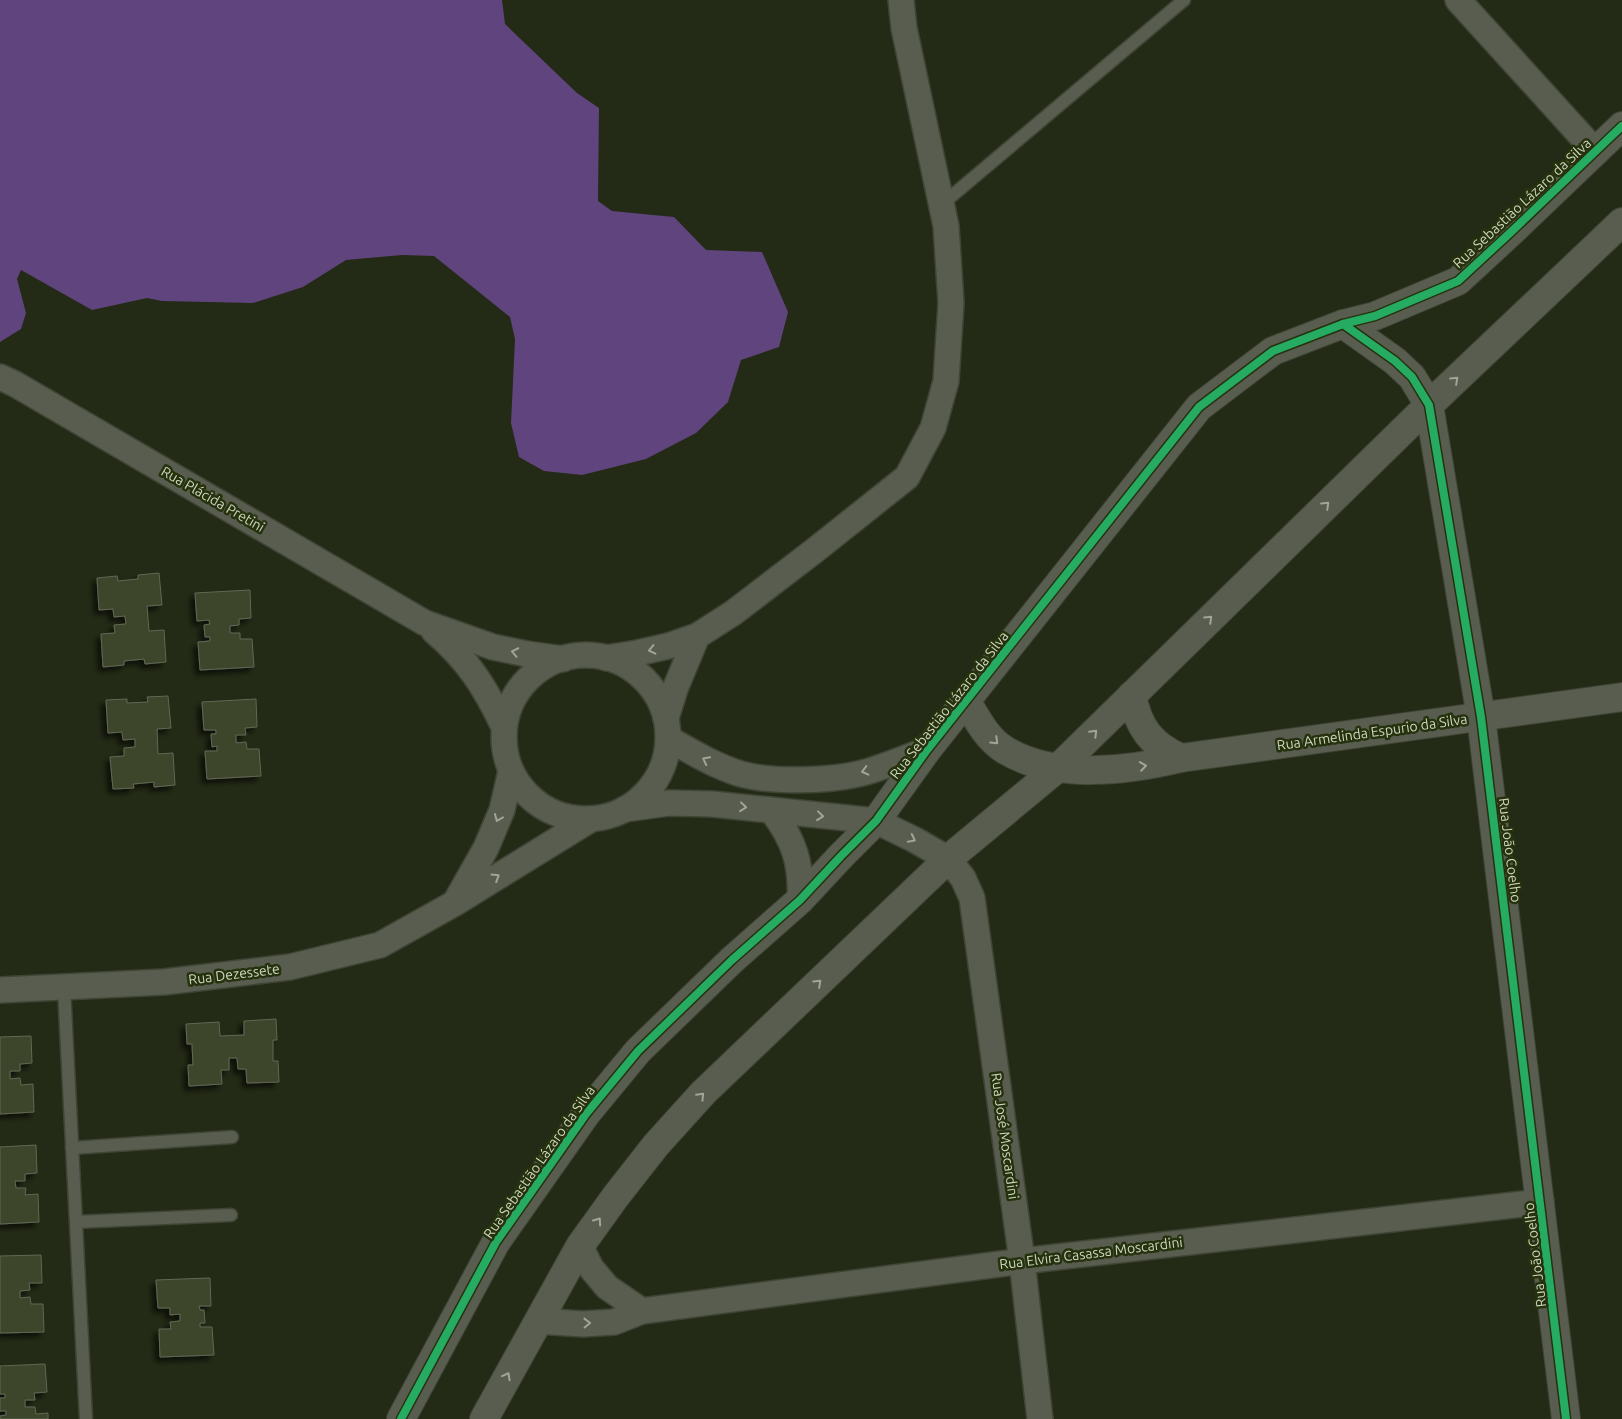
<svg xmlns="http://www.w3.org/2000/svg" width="1622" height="1419" font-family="Ubuntu,sans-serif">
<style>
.forest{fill:#60447d}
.building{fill:#3c442a;stroke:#616856;filter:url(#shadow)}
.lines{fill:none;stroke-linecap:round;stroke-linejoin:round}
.lane-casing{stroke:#3f4535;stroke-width:15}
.street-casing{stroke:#3f4535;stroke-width:28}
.secondary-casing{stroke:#3f4535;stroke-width:30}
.lane{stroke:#585d4f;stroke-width:12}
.street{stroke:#585d4f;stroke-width:25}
.secondary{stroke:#585d4f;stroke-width:28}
.cycleway-casing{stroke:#26320d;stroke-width:11}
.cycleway{stroke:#26ab63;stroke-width:8}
.oneway{stroke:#9fa693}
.labels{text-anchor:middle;stroke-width:5;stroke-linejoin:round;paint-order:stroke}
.street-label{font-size:14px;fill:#ced7c1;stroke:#26320d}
</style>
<defs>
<filter id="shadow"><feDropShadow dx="-4.5" dy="4.5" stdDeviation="2.5" flood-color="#0009"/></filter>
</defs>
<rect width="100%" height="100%" fill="#232a15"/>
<path class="forest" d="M 0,0 L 502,0 L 505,24 L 577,93 L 599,108 L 598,201 L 612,211 L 674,217 L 706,250 L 762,252 L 788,312 L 779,347 L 741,360 L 728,402 L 696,433 L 646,459 L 582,475 L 544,471 L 519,457 L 511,423 L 515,339 L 510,317 L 434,256 L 402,255 L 346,260 L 303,287 L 253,303 L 162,301 L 147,298 L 92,310 L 21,270 L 17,279 L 26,313 L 21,329 L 0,342 Z"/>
<g class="building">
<path d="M 159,573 L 162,605 L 147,606 L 149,631 L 164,630 L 166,662 L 145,664 L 144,659 L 124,661 L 124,665 L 103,667 L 101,634 L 115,633 L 114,625 L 126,624 L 125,616 L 114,617 L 113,609 L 99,610 L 97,578 L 117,576 L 118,581 L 138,579 L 138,575 Z"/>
<path d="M 250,590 L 251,618 L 239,619 L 239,625 L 230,626 L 230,633 L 240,633 L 240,639 L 252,639 L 254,667 L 200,670 L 198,642 L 210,641 L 210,637 L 205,637 L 204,625 L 210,624 L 209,620 L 197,621 L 195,593 Z"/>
<path d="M 168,696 L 171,728 L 157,729 L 158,754 L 173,753 L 175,785 L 154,787 L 154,782 L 133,784 L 134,788 L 113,789 L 110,757 L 124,756 L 124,748 L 135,747 L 135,739 L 123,740 L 122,732 L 108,733 L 106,700 L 127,699 L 127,703 L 148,702 L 147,697 Z"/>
<path d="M 256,699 L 257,727 L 245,728 L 246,735 L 236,735 L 236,743 L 246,742 L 247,749 L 259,749 L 261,776 L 207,779 L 205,751 L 217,751 L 217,746 L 212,747 L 211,734 L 216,734 L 216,730 L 204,730 L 202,702 Z"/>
<path d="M 276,1019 L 277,1040 L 273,1040 L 273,1061 L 278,1061 L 279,1082 L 247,1083 L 246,1069 L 238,1069 L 237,1058 L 229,1058 L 229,1070 L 221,1070 L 222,1084 L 189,1086 L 188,1065 L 193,1065 L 192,1044 L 187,1044 L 186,1024 L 219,1022 L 220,1036 L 244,1035 L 244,1021 Z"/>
<path d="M 31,1036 L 32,1063 L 20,1064 L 20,1071 L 10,1071 L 10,1079 L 20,1078 L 21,1085 L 33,1084 L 34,1112 L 0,1114 L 0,1037 Z"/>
<path d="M 36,1145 L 37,1173 L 25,1174 L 25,1181 L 15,1181 L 16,1188 L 26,1188 L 25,1195 L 38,1194 L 39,1222 L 0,1224 L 0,1147 Z"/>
<path d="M 41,1255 L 42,1283 L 29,1283 L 30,1290 L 20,1291 L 20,1298 L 30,1297 L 31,1304 L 43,1304 L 44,1332 L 0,1333 L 0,1256 Z"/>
<path d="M 210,1278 L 211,1306 L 199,1306 L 200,1310 L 204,1310 L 205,1323 L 200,1323 L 200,1327 L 212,1327 L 214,1355 L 160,1357 L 159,1329 L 171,1329 L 170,1322 L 180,1321 L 180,1314 L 170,1315 L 170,1308 L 158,1308 L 156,1280 Z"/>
<path d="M 45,1364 L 47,1392 L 34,1393 L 35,1400 L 25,1400 L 25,1407 L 35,1407 L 36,1414 L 48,1413 L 48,1419 L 0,1419 L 0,1416 L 6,1415 L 6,1411 L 0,1411 L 0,1398 L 5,1398 L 5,1394 L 0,1394 L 0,1366 Z"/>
</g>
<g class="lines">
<defs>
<g id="lane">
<path d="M 941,205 L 1184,0"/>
<path d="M 64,988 L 86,1419"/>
<path d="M 72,1148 L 232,1137"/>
<path d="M 76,1222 L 231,1215"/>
</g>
<g id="street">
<path d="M 1458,0 L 1595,151"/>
<path d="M 0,377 L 15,384 L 425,623 L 493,647 L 527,654 L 563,659"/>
<path d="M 434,631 C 468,660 485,687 504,727"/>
<circle cx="586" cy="737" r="82"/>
<path d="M 606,658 L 637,653 L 668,646 L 697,636 L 733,613 L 814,551 L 907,477 L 933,428 L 946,381 L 951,303 L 946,226 L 904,28 L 901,0"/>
<path d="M 666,718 L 675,689 L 697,636"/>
<path d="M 669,739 C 692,752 715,766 741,774 C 774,783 834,781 866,772 C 887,766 907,757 927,750"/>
<path d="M 625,809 L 669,803 L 712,804 L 876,821 L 915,840 L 948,859 L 963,878 L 972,898 L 1022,1261 L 1040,1419"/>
<path d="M 772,811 C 794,840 802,864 800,900"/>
<path d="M 456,901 L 486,848 L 502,810 L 511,771"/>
<path d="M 0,990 L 164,982 L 290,967 L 380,945 L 455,903 L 591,819"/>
<path d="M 580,1246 L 591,1268 L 607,1287 L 642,1311"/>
<path d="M 538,1321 L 583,1324 L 614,1322 L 642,1311 L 1022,1261 L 1541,1202"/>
</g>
<g id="secondary">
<path d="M 1343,324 L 1395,361 L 1412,377 L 1429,405 L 1481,717 L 1566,1419"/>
<path d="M 1132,695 C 1138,727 1151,745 1181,758"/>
<path d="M 967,702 C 977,719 987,739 1005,750 C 1054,780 1128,771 1181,758 L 1622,697"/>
<path d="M 401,1419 L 496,1242 L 586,1114 L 638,1051 L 732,960 L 800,900 L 841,856 L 876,821 L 927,750 L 1199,407 L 1273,351 L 1343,324 L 1375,316 L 1458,281 L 1511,232 L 1622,126"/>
<path d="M 484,1419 L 580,1246 L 616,1196 L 656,1145 L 703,1093 L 948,859 L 1059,767 L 1429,405 L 1622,222"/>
</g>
</defs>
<use href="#lane" class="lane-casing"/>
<use href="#street" class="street-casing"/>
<use href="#secondary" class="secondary-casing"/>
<use href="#lane" class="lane"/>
<use href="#street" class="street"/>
<use href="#secondary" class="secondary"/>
<defs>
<g id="cycleway">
<path d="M 1343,324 L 1395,361 L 1412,377 L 1429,405 L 1481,717 L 1566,1419"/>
<path d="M 401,1419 L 496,1242 L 586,1114 L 638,1051 L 732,960 L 800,900 L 841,856 L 876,821 L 927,750 L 1199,407 L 1273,351 L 1343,324 L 1375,316 L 1458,281 L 1511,232 L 1622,126"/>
</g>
</defs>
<use href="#cycleway" class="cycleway-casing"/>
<use href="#cycleway" class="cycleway"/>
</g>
<defs><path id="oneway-chevron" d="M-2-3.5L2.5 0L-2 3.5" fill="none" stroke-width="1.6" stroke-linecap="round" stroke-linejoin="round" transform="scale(1.25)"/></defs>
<g class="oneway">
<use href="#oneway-chevron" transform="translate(1455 380) rotate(-43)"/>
<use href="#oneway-chevron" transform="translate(1326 505) rotate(-44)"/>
<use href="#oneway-chevron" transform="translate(1209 619) rotate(-44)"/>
<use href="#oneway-chevron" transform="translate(652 650) rotate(167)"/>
<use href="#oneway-chevron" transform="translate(515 652) rotate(-168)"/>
<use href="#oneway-chevron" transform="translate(1094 733) rotate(-45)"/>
<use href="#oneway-chevron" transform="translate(995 741) rotate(44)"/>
<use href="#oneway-chevron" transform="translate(706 760) rotate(-153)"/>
<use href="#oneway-chevron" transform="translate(1143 766) rotate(-9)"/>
<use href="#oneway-chevron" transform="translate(865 771) rotate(166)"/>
<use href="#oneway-chevron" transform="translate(743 807) rotate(6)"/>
<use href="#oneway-chevron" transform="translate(820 816) rotate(6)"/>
<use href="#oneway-chevron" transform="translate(498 818) rotate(112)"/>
<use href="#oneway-chevron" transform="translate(912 839) rotate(27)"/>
<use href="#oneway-chevron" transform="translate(496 877) rotate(-32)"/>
<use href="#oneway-chevron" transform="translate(818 983) rotate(-43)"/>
<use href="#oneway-chevron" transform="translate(701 1096) rotate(-46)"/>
<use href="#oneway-chevron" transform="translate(598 1221) rotate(-55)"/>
<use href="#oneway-chevron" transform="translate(587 1323) rotate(-1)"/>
<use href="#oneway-chevron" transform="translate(507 1376) rotate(-61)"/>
</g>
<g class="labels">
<g class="street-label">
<text transform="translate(1522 203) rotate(-43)" y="5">Rua Sebastião Lázaro da Silva</text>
<text transform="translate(213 499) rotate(30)" y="5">Rua Plácida Pretini</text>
<text transform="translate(949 705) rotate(-52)" y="5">Rua Sebastião Lázaro da Silva</text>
<text transform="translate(1372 732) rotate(-8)" y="5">Rua Armelinda Espurio da Silva</text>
<text transform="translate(1510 850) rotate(83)" y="5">Rua João Coelho</text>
<text transform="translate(234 974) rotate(-7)" y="5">Rua Dezessete</text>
<text transform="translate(1005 1136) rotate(82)" y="5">Rua José Moscardini</text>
<text transform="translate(539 1162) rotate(-55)" y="5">Rua Sebastião Lázaro da Silva</text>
<text transform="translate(1091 1253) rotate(-7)" y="5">Rua Elvira Casassa Moscardini</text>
<text transform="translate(1535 1255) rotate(-97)" y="5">Rua João Coelho</text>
</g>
</g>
</svg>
